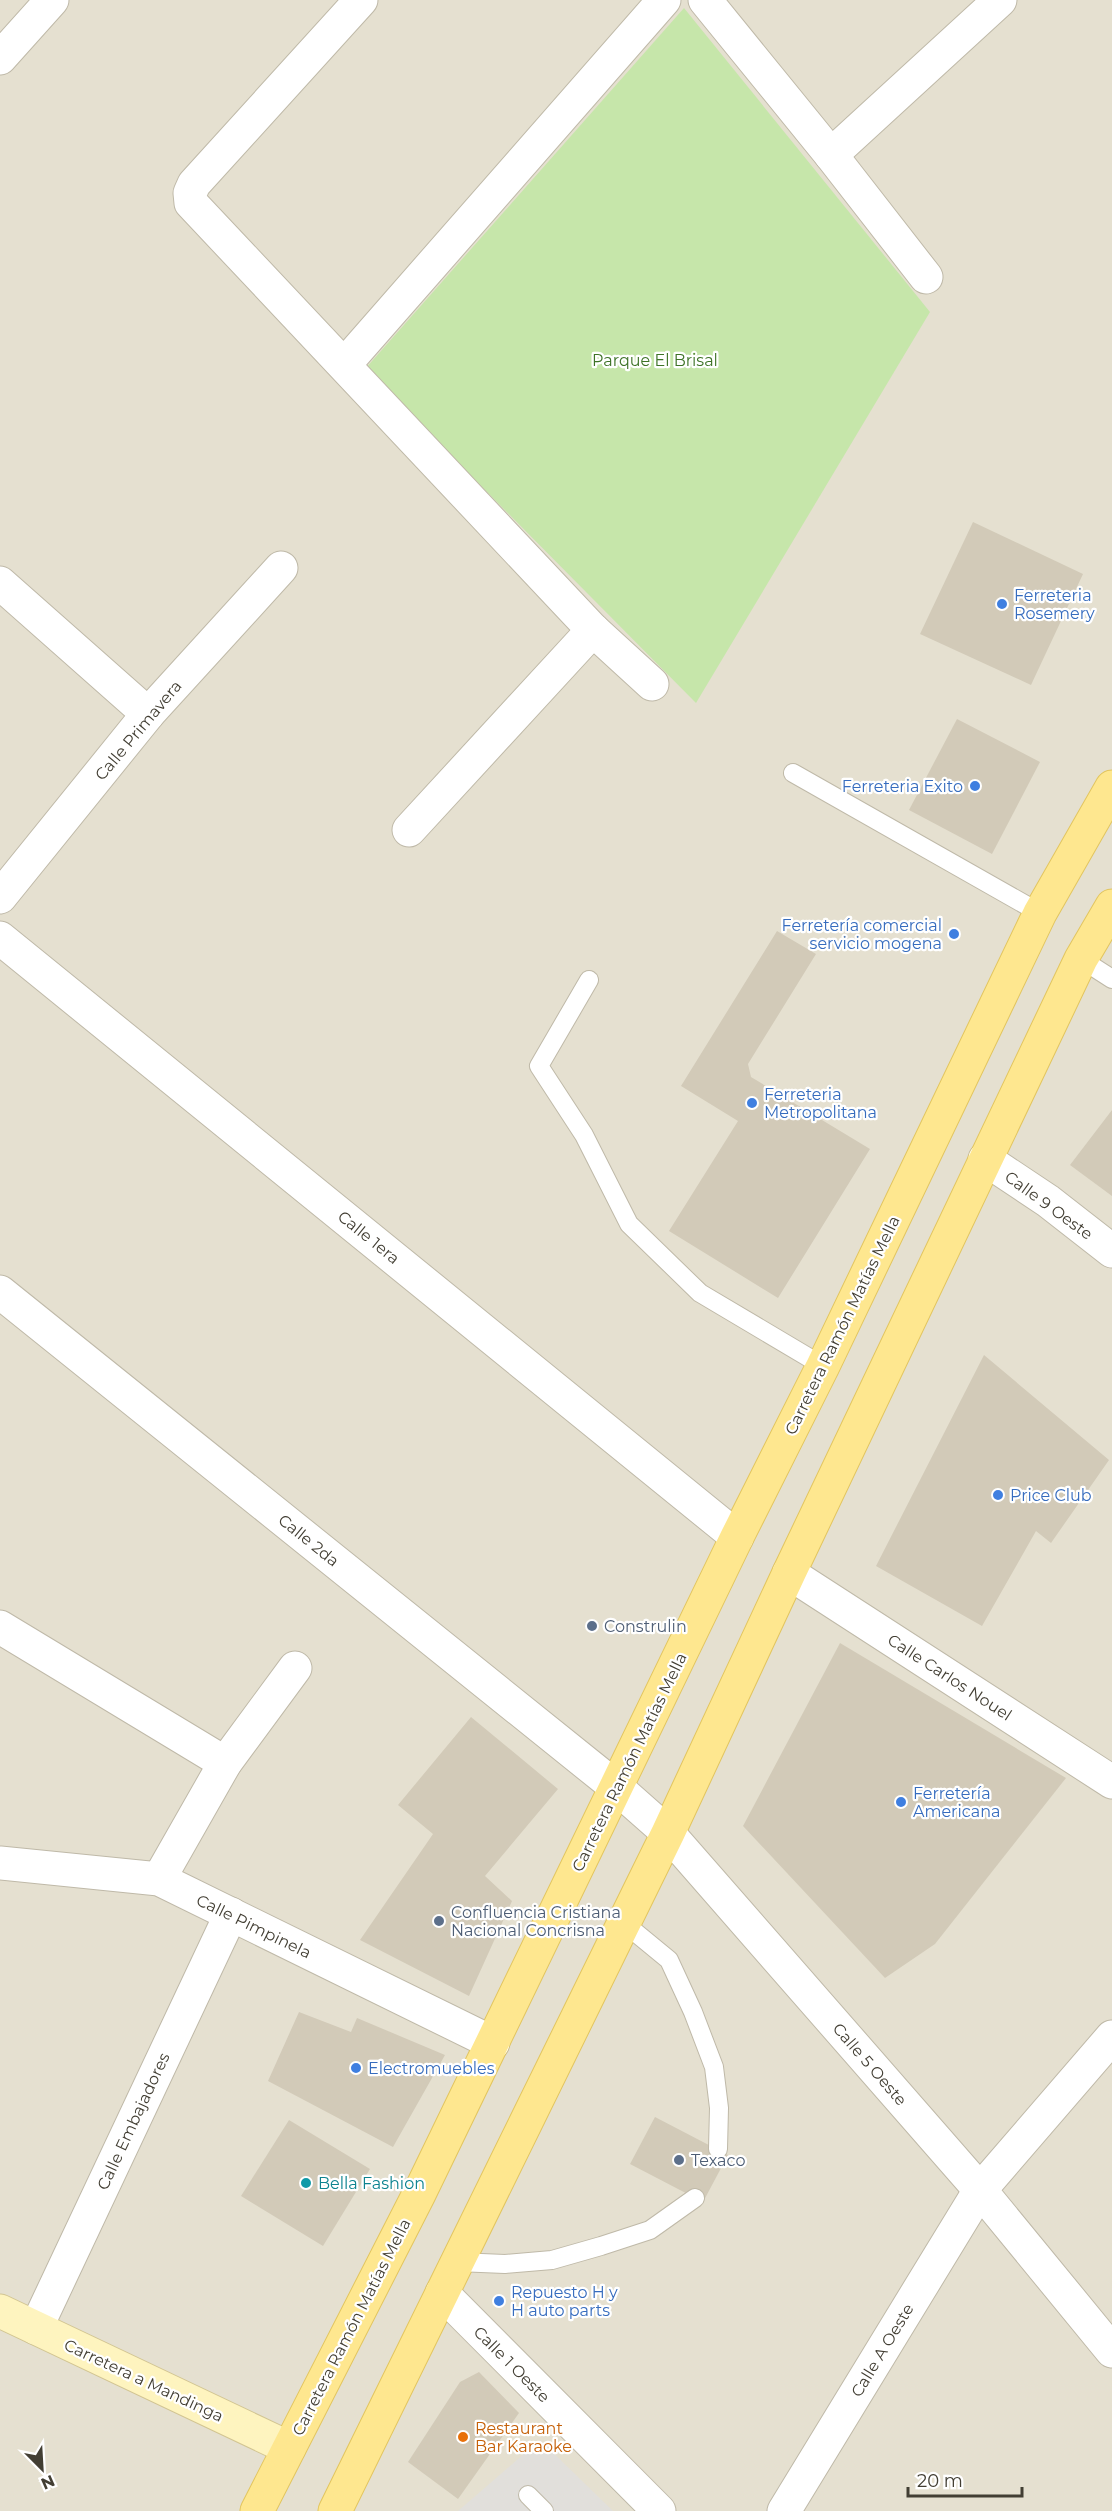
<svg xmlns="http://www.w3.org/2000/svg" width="1112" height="2511" font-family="Montserrat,sans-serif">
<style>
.residential{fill:#e5e0d0}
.green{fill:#c6e6aa}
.parking{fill:#e1dfdb}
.building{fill:#d2cab8}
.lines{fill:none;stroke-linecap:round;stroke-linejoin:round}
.lane-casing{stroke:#bfb9a8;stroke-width:20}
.street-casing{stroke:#bfb9a8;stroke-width:35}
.secondary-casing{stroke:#d2c592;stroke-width:35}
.primary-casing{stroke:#e2c55f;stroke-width:35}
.lane{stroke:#fff;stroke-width:18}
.street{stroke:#fff;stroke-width:33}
.secondary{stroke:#fef4bf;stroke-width:33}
.primary{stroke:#fee78f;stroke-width:33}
.shop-dot{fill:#3f7fe0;stroke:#fff;stroke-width:2}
.service-dot{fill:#5c6f8a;stroke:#fff;stroke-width:2}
.culture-dot{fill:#0f9aa8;stroke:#fff;stroke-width:2}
.food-dot{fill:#e8710a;stroke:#fff;stroke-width:2}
.labels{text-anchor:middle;stroke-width:4.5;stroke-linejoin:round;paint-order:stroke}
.park-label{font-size:16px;fill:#3e7327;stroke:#fff}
.shop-label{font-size:16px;fill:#366cbe;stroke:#fff;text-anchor:start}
.street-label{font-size:16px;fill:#423e33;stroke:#fff}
.service-label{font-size:16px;fill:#4e5e75;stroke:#fff;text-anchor:start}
.culture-label{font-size:16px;fill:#0d838f;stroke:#fff;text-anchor:start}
.food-label{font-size:16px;fill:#c56008;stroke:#fff;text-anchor:start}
</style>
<rect width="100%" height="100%" fill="#f1eee2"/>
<rect class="residential" x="0" y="0" width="1112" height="2511"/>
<path class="green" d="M 684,8 L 930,312 L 696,703 L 365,369 Z"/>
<path class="parking" d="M 540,2440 L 613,2511 L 458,2511 Z"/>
<g class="building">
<path d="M 973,522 L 1083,574 L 1031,685 L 920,634 Z"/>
<path d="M 957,719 L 1040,762 L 992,854 L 909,810 Z"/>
<path d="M 777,931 L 816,954 L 748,1064 L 751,1077 L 870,1149 L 778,1298 L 669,1231 L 738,1121 L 681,1086 Z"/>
<path d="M 1112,1110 L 1112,1196 L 1070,1165 Z"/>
<path d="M 984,1355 L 1109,1460 L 1051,1543 L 1036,1531 L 982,1626 L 876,1566 Z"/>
<path d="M 840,1643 L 1066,1778 L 935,1944 L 885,1978 L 743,1826 Z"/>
<path d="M 471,1717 L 558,1789 L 485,1876 L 512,1901 L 469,1996 L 360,1940 L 433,1834 L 398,1805 Z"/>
<path d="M 299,2012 L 351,2032 L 357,2018 L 445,2055 L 393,2147 L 268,2081 Z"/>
<path d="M 655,2117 L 728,2155 L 703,2202 L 630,2164 Z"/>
<path d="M 289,2120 L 370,2169 L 323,2246 L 241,2196 Z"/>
<path d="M 479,2372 L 519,2413 L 458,2499 L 408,2462 L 460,2382 Z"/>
</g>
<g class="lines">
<defs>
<g id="lane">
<path d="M 793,773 L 1040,913"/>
<path d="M 1081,959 L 1112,979"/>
<path d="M 589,980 L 539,1066 L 584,1135 L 629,1224 L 700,1293 L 823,1366"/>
<path d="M 624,1923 L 669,1960 L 693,2012 L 714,2067 L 719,2108 L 718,2149"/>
<path d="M 457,2262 L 505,2264 L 552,2260 L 601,2246 L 650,2230 L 695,2198"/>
<path d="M 528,2495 L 544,2511"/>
</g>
<g id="street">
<path d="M 361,0 L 194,184 L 190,193 L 191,203 L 593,630 L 652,684"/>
<path d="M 705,0 L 831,155 L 926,277"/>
<path d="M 0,58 L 52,0"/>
<path d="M 831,155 L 1000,0"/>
<path d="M 345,364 L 664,0"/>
<path d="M 0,583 L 148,714"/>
<path d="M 409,830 L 593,630"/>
<path d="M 0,897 L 148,714 L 281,568"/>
<path d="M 0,938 L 737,1537"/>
<path d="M 985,1159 L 1048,1201 L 1112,1251"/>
<path d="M 0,1292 L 617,1788 L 668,1833 L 980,2190 L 1112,2351"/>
<path d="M 789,1573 L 1112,1782"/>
<path d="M 0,1627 L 225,1763"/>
<path d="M 0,1863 L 159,1879 L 493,2043"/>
<path d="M 159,1879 L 225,1763 L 295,1668"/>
<path d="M 442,2293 L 659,2511"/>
<path d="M 36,2328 L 231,1914"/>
<path d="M 784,2511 L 980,2190 L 1112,2037"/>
</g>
<path id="secondary" d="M 0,2311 L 289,2448"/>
<g id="primary">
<path d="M 257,2511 L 419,2194 L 737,1537 L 823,1366 L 1040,913 L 1112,787"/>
<path d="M 335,2511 L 668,1833 L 789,1573 L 1081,959 L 1112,906"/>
</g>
</defs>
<use href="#lane" class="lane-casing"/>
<use href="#street" class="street-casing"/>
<use href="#secondary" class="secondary-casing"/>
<use href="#primary" class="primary-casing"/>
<use href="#lane" class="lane"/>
<use href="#street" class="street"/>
<use href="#secondary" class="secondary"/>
<use href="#primary" class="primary"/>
</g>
<g class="shop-dot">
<circle cx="1002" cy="604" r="6"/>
<circle cx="975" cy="786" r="6"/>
<circle cx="954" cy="934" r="6"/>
<circle cx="752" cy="1103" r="6"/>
<circle cx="998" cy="1495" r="6"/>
<circle cx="901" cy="1802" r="6"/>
<circle cx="356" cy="2068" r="6"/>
<circle cx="499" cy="2301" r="6"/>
</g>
<g class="service-dot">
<circle cx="592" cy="1626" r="6"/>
<circle cx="439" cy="1921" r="6"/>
<circle cx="679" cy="2160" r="6"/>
</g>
<circle class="culture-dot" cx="306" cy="2183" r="6"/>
<circle class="food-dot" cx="463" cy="2437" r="6"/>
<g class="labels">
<g class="park-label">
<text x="655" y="366">Parque El Brisal</text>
</g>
<g class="shop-label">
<text x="1014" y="601">Ferreteria<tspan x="1014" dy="18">Rosemery</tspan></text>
<text x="963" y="792" text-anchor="end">Ferreteria Exito</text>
<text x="942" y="931" text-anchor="end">Ferretería comercial<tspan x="942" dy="18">servicio mogena</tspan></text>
<text x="764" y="1100">Ferreteria<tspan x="764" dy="18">Metropolitana</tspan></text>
<text x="1010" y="1501">Price Club</text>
<text x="913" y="1799">Ferretería<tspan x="913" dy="18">Americana</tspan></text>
<text x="368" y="2074">Electromuebles</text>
<text x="511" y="2298">Repuesto H y<tspan x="511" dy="18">H auto parts</tspan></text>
</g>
<g class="street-label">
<text transform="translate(138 730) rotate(-50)" y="6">Calle Primavera</text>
<text transform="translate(1049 1205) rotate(36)" y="6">Calle 9 Oeste</text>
<text transform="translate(369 1237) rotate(39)" y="6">Calle 1era</text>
<text transform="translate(842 1325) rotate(-64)" y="6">Carretera Ramón Matías Mella</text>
<text transform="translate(309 1540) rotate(39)" y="6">Calle 2da</text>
<text transform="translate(950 1677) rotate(33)" y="6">Calle Carlos Nouel</text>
<text transform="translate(629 1762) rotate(-64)" y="6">Carretera Ramón Matías Mella</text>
<text transform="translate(254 1926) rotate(26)" y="6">Calle Pimpinela</text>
<text transform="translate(870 2064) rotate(49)" y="6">Calle 5 Oeste</text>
<text transform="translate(133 2121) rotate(-65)" y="6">Calle Embajadores</text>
<text transform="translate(351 2327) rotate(-63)" y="6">Carretera Ramón Matías Mella</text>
<text transform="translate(882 2350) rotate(-59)" y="6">Calle A Oeste</text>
<text transform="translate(512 2364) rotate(45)" y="6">Calle 1 Oeste</text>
<text transform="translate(144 2380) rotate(25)" y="6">Carretera a Mandinga</text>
</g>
<g class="service-label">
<text x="604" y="1632">Construlin</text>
<text x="451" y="1918">Confluencia Cristiana<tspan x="451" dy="18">Nacional Concrisna</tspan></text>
<text x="691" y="2166">Texaco</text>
</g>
<g class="culture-label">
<text x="318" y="2189">Bella Fashion</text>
</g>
<g class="food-label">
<text x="475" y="2434">Restaurant<tspan x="475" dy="18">Bar Karaoke</tspan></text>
</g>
</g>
<g transform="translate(42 2469) rotate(156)" stroke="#ffffff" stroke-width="4.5" paint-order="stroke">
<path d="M0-4.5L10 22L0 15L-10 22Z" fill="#423e33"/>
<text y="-9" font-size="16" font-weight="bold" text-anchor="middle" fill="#423e33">N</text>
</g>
<path d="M908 2487v9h114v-9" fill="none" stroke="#423e33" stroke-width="3"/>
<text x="917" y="2487" font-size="18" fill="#423e33" stroke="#ffffff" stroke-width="4.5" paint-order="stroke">20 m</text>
</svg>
